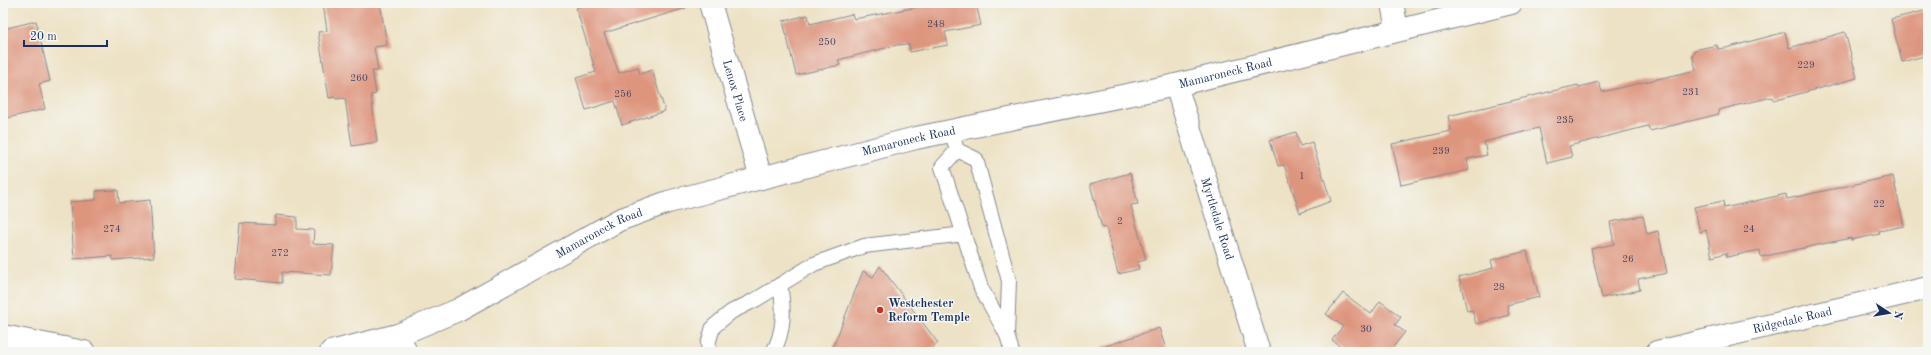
<svg xmlns="http://www.w3.org/2000/svg" width="1931" height="355" font-family="'Old Standard TT',serif">
<style>
.building{fill:#de957e}
.lines{fill:none;stroke-linecap:round;stroke-linejoin:round}
.service-casing{stroke:#848892;stroke-width:16}
.minor-casing{stroke:#848892;stroke-width:24}
.tertiary-casing{stroke:#848892;stroke-width:24}
.service{stroke:#fff;stroke-width:14}
.minor{stroke:#fff;stroke-width:22}
.tertiary{stroke:#fff;stroke-width:22}
.poi-dot{fill:#c8321e;stroke:#f6f6f2;stroke-width:1.5}
.labels{text-anchor:middle;stroke-width:3;stroke-linejoin:round;paint-order:stroke}
.number-label{font-size:10px;fill:#4c4866}
.street-label{font-size:12px;fill:#1b2f5e;stroke:#f6f6f2}
.poi-label{font-size:12px;font-weight:bold;fill:#1b2f5e;stroke:#f6f6f2;text-anchor:start}
</style>
<rect width="100%" height="100%" fill="#f6f6f2"/>
<filter id="ink" filterUnits="userSpaceOnUse"><feTurbulence type="fractalNoise" baseFrequency=".025" numOctaves="2"/><feDisplacementMap in="SourceGraphic" scale="8" xChannelSelector="R" yChannelSelector="G"/><feConvolveMatrix kernelMatrix="1 2 1 2 8 2 1 2 1" color-interpolation-filters="sRGB"/></filter>
<filter id="wash" filterUnits="userSpaceOnUse"><feTurbulence type="fractalNoise" baseFrequency=".012" numOctaves="4" result="noise"/><feDisplacementMap in="SourceGraphic" scale="16" xChannelSelector="R" yChannelSelector="G"/><feGaussianBlur stdDeviation="0.9" result="paint"/><feColorMatrix in="noise" values="0 0 0 0 0 0 0 0 0 0 0 0 0 0 0 0 0 1.4 0 .05"/><feComposite in="paint" operator="in"/></filter>
<g filter="url(#wash)">
<rect width="100%" height="100%" fill="#ede2c5"/>
<g id="blocks">
<g class="building">
<path d="M 323,3 L 380,3 L 387,45 L 374,47 L 378,71 L 372,71 L 376,94 L 371,95 L 377,142 L 352,146 L 345,98 L 336,99 L 335,97 L 329,98 L 318,32 L 327,31 Z"/>
<path d="M 592,3 L 594,5 L 599,3 L 685,3 L 686,8 L 604,33 L 619,73 L 638,67 L 640,74 L 652,70 L 665,111 L 622,125 L 615,101 L 586,110 L 576,78 L 596,72 L 576,8 Z"/>
<path d="M 939,3 L 976,3 L 981,25 L 945,32 L 948,45 L 910,52 L 909,44 L 897,45 L 838,60 L 840,65 L 796,75 L 783,21 L 808,15 L 810,24 L 852,14 L 854,19 Z"/>
<path d="M 1928,10 L 1928,55 L 1902,62 L 1891,19 Z"/>
<path d="M 36,21 L 50,81 L 39,84 L 45,109 L 3,119 L 3,29 Z"/>
<path d="M 1785,32 L 1789,48 L 1845,32 L 1857,78 L 1773,101 L 1772,97 L 1718,110 L 1719,114 L 1650,131 L 1648,126 L 1569,146 L 1572,157 L 1547,163 L 1539,128 L 1484,142 L 1487,155 L 1467,159 L 1469,170 L 1401,185 L 1392,144 L 1451,131 L 1448,116 L 1578,85 L 1579,87 L 1599,82 L 1602,92 L 1696,70 L 1692,54 L 1694,54 L 1694,50 L 1717,45 L 1718,49 L 1726,48 Z"/>
<path d="M 1296,132 L 1300,146 L 1312,142 L 1331,201 L 1300,213 L 1284,165 L 1278,166 L 1270,140 Z"/>
<path d="M 1130,173 L 1138,204 L 1131,205 L 1146,260 L 1137,262 L 1139,269 L 1118,274 L 1106,227 L 1102,228 L 1090,184 Z"/>
<path d="M 1893,176 L 1904,226 L 1879,231 L 1880,234 L 1851,240 L 1851,238 L 1761,257 L 1760,250 L 1727,257 L 1726,253 L 1712,257 L 1706,230 L 1700,232 L 1694,207 L 1723,201 L 1724,208 L 1786,194 L 1787,199 Z"/>
<path d="M 118,190 L 119,203 L 150,200 L 154,257 L 113,260 L 112,256 L 74,259 L 70,202 L 96,200 L 96,191 Z"/>
<path d="M 276,215 L 297,217 L 297,229 L 314,230 L 313,244 L 334,245 L 331,275 L 282,272 L 282,283 L 235,279 L 240,223 L 275,225 Z"/>
<path d="M 1643,216 L 1647,234 L 1658,231 L 1667,273 L 1638,279 L 1640,290 L 1602,298 L 1591,249 L 1614,244 L 1610,222 Z"/>
<path d="M 1527,251 L 1539,297 L 1507,305 L 1509,315 L 1476,324 L 1472,310 L 1467,311 L 1459,277 L 1493,268 L 1491,260 Z"/>
<path d="M 880,266 L 938,343 L 927,352 L 831,352 L 863,271 L 873,277 Z"/>
<path d="M 1343,293 L 1371,314 L 1380,301 L 1401,317 L 1395,325 L 1405,332 L 1389,352 L 1347,352 L 1332,340 L 1343,326 L 1326,314 Z"/>
<path d="M 1159,328 L 1167,352 L 1100,352 L 1100,348 Z"/>
</g>
</g>
</g>
<g filter="url(#ink)">
<use href="#blocks" fill-opacity="0" stroke="#848892" stroke-width="1"/>
<g class="lines">
<defs>
<g id="service">
<path d="M 951,131 L 957,150 L 976,159 L 1009,281 L 1007,335"/>
<path d="M 957,150 L 942,167 L 981,288 L 1007,335 L 1012,352"/>
<path d="M 709,352 L 708,344 L 713,327 L 731,312 L 757,299 L 814,264 L 864,246 L 964,234"/>
<path d="M 773,352 C 785,331 784,308 780,285"/>
</g>
<g id="minor">
<path id="s1" d="M 710,3 L 761,178"/>
<path d="M 1392,3 L 1397,30"/>
<path id="s2" d="M 1176,85 L 1259,352"/>
<path d="M 398,335 L 406,352"/>
<path id="s3" d="M 1657,352 L 1928,288"/>
</g>
<g id="tertiary">
<path d="M 3,336 L 84,352"/>
<path id="s4" d="M 331,352 L 398,335 L 458,310 L 619,220 L 668,202 L 916,138 L 1176,85 L 1511,3"/>
</g>
</defs>
<use href="#service" class="service-casing"/>
<use href="#minor" class="minor-casing"/>
<use href="#tertiary" class="tertiary-casing"/>
<use href="#service" class="service"/>
<use href="#minor" class="minor"/>
<use href="#tertiary" class="tertiary"/>
</g>
</g>
<circle class="poi-dot" cx="880" cy="310" r="4"/>
<g class="labels">
<g class="number-label">
<text x="936" y="27">248</text>
<text x="827" y="45">250</text>
<text x="1806" y="68">229</text>
<text x="359" y="81">260</text>
<text x="1691" y="95">231</text>
<text x="623" y="97">256</text>
<text x="1565" y="123">235</text>
<text x="1441" y="154">239</text>
<text x="1302" y="179">1</text>
<text x="1879" y="207">22</text>
<text x="1120" y="224">2</text>
<text x="112" y="232">274</text>
<text x="1749" y="232">24</text>
<text x="280" y="256">272</text>
<text x="1628" y="262">26</text>
<text x="1499" y="290">28</text>
<text x="1366" y="332">30</text>
</g>
<g class="street-label">
<text dy="4" stroke="none"><textPath href="#s4" startOffset="943">Mamaroneck Road</textPath></text>
<text dy="4" stroke="none"><textPath href="#s1" startOffset="91">Lenox Place</textPath></text>
<text dy="4" stroke="none"><textPath href="#s4" startOffset="619">Mamaroneck Road</textPath></text>
<text dy="4" stroke="none"><textPath href="#s2" startOffset="140">Myrtledale Road</textPath></text>
<text dy="4" stroke="none"><textPath href="#s4" startOffset="295">Mamaroneck Road</textPath></text>
<text dy="4" stroke="none"><textPath href="#s3" startOffset="139">Ridgedale Road</textPath></text>
</g>
<g class="poi-label">
<text x="888" y="307">Westchester<tspan x="888" dy="14">Reform Temple</tspan></text>
</g>
</g>
<rect width="1931" height="355" fill="none" stroke="#f6f6f2" stroke-width="16"/>
<g transform="translate(1889 313) rotate(102)" stroke="#f6f6f2" stroke-width="3" paint-order="stroke">
<path d="M0-3L7 15L0 10L-7 15Z" fill="#1b2f5e"/>
<text y="-6" font-size="11" font-weight="bold" text-anchor="middle" fill="#1b2f5e">N</text>
</g>
<path d="M24 40v6h83v-6" fill="none" stroke="#1b2f5e" stroke-width="2"/>
<text x="30" y="40" font-size="12" fill="#1b2f5e" stroke="#f6f6f2" stroke-width="3" paint-order="stroke">20 m</text>
</svg>
